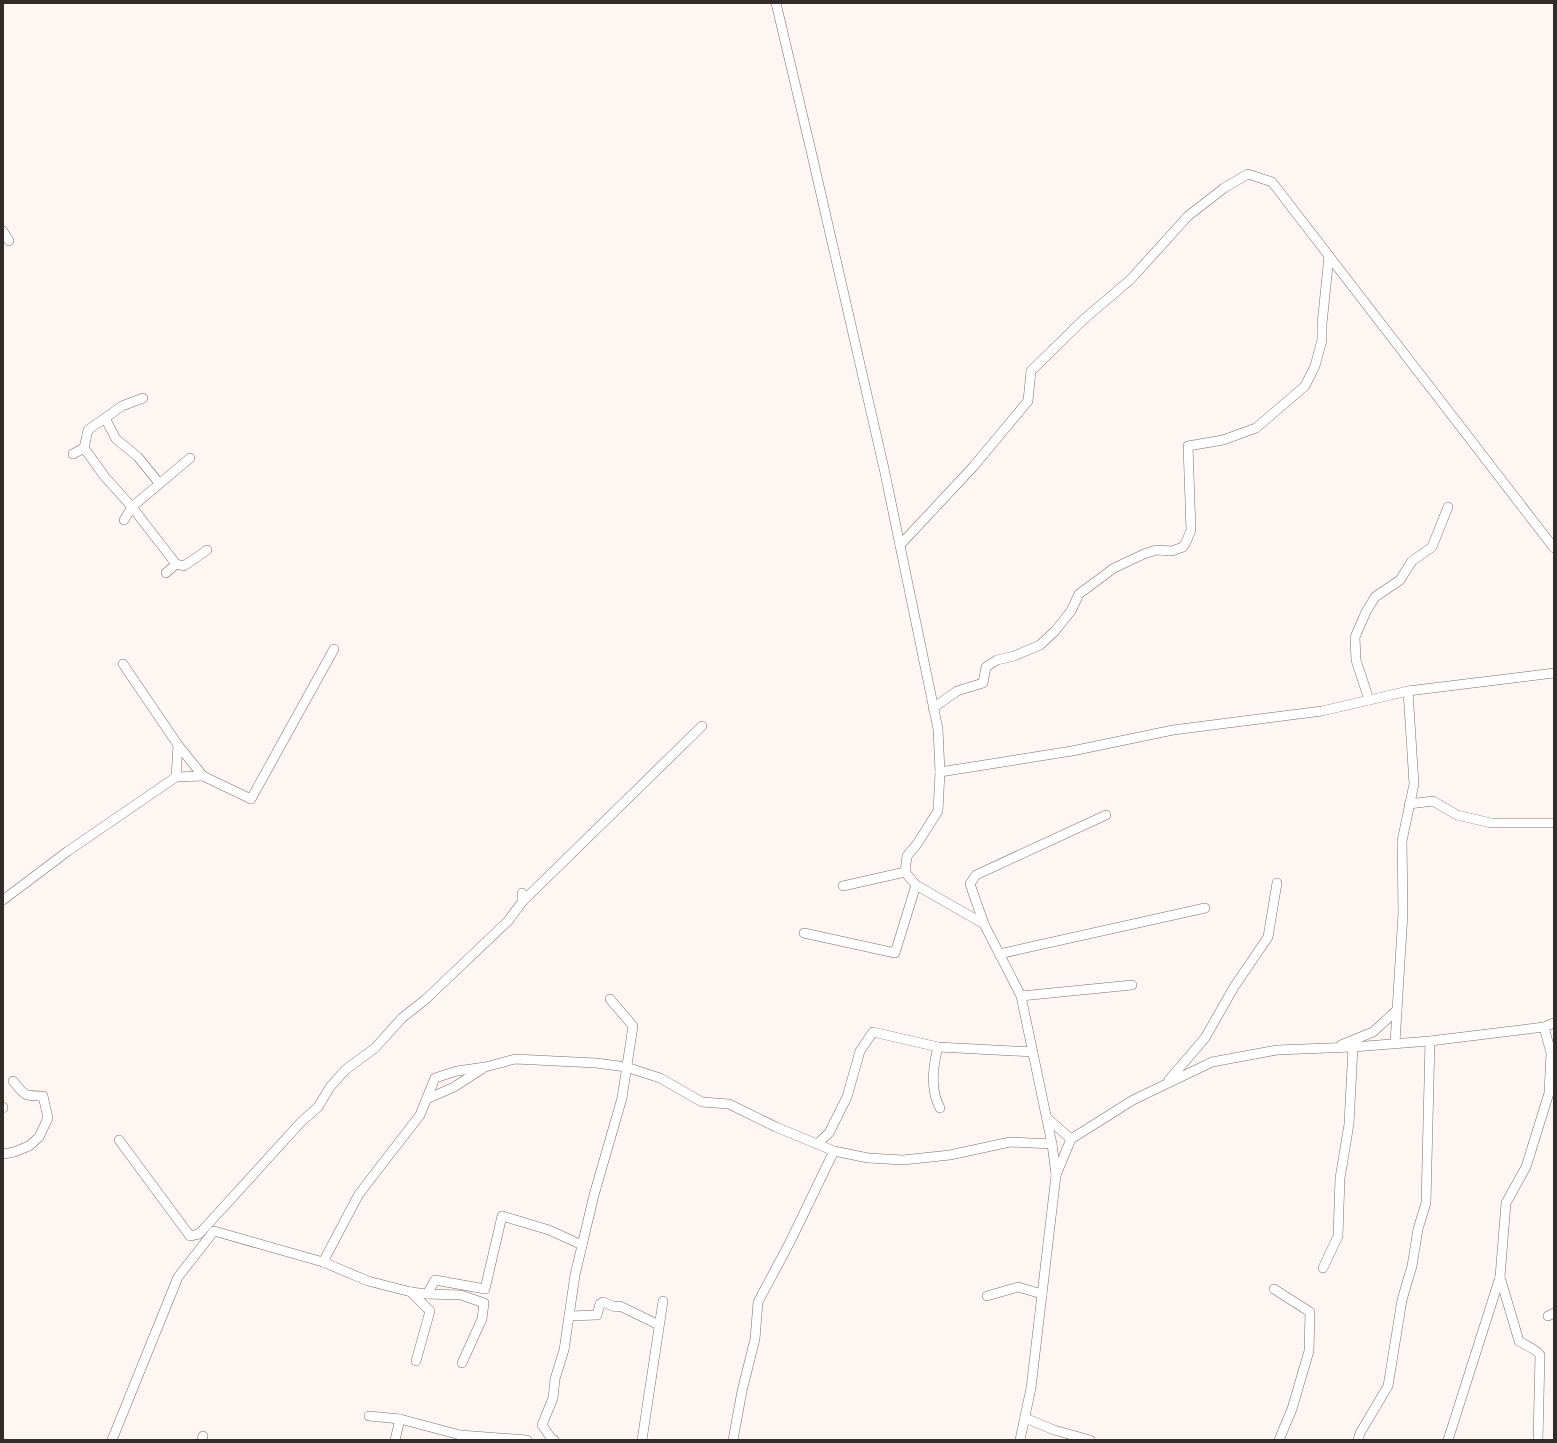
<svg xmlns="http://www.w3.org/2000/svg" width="1557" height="1443" font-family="'IBM Plex Sans',sans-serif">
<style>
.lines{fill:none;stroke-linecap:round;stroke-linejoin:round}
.minor-casing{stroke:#7d6e69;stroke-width:10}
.minor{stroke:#fff;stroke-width:9}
</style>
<rect width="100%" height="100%" fill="#fdf6f3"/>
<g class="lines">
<defs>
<g id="minor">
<path d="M 776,3 L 812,155 L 885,473 L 938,729 L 940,772 L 938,811 L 917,844 L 907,856 L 905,872 L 916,885 L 984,924 L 1021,996 L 1052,1144 L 1056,1175"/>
<path d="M 3,231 L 9,241"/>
<path d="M 143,398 L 122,406 L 105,418 L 116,439 L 138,457 L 159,483"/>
<path d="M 84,448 L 105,477 L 132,507 L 176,564 L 166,573"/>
<path d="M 73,454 L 84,448 L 88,430 L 105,418"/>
<path d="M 124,520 L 132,507 L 190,458"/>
<path d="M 900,545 L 973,467 L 1028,401 L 1031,371 L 1083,320 L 1131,279 L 1188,216 L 1224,188 L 1248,174 L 1272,182 L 1554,548"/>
<path d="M 176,564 L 184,566 L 207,550"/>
<path d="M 123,664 L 178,745 L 203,776 L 251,799 L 334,649"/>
<path d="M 1369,700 L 1356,660 L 1355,637 L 1366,612 L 1375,597 L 1400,580 L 1412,561 L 1432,547 L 1448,507"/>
<path d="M 933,708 L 957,691 L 983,683 L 986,667 L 997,660 L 1014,656 L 1040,645 L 1055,631 L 1071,611 L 1079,594 L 1114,568 L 1144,554 L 1156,550 L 1172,551 L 1183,547 L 1187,540 L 1191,530 L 1188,446 L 1223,440 L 1256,428 L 1305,386 L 1315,366 L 1322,340 L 1322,324 L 1329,256"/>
<path d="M 940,772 L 1072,751 L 1173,730 L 1322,711 L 1408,691 L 1554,673"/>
<path d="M 176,777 L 178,745"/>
<path d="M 1409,804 L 1433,801 L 1457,815 L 1491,823 L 1554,823"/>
<path d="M 843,886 L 905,872"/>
<path d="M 3,900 L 68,851 L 176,777 L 203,776"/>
<path d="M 522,902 L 702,726"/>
<path d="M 984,924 L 970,884 L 976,875 L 1106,815"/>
<path d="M 804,933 L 895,953 L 916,885"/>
<path d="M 999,954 L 1205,908"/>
<path d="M 1021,996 L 1132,985"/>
<path d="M 1395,1043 L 1403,913 L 1402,841 L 1414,784 L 1408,691"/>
<path d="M 1341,1045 L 1373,1032 L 1397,1010"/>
<path d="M 938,1047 C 933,1066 930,1090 940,1108"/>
<path d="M 1169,1080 L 1205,1038 L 1234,987 L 1268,937 L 1277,883"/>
<path d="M 427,1099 L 454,1087 L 482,1069"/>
<path d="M 3,1108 L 3,1107"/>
<path d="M 1047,1118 L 1071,1139"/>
<path d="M 119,1140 L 190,1236 L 199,1234 L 302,1121 L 318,1107 L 330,1087 L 345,1070 L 375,1048 L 402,1018 L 426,999 L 508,921 L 522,902 L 522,893"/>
<path d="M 818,1143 L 829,1133 L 847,1097 L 860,1051 L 873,1032 L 938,1047 L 1033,1052"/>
<path d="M 3,1154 L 14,1152 L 29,1146 L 39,1137 L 48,1118 L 43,1096 C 24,1096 25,1096 13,1081"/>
<path d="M 323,1262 L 359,1194 L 420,1115 L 435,1078 L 457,1071 L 485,1067 L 515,1059 L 596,1063 L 626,1067 L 660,1078 L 702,1102 L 729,1104 L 776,1127 L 834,1151 L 868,1158 L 903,1160 L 950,1155 L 1010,1142 L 1052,1144"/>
<path d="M 1323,1268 L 1338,1236 L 1340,1178 L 1349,1124 L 1353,1047"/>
<path d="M 1500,1277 L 1519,1341 C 1526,1346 1535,1348 1540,1355 L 1538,1440"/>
<path d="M 1274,1289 L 1310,1312 L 1309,1351 L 1292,1409 L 1279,1440"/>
<path d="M 411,1292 L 430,1311 L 416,1361"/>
<path d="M 427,1294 L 461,1295 L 484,1303 L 482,1319 L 462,1363"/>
<path d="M 987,1296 L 1018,1287 L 1042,1294"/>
<path d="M 569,1316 L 597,1315 L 600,1304 L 603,1302 L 615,1307 L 620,1306 L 659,1325"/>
<path d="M 1548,1316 L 1554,1313"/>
<path d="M 369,1416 L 400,1419 L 460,1435 L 527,1440"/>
<path d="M 1025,1418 L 1054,1430 L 1090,1440"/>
<path d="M 112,1440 L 178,1277 L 214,1231 L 323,1262 L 368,1281 L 411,1292 L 427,1294 L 435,1280 L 485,1289 L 502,1216 L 549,1230 L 582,1245"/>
<path d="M 202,1440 L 203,1436"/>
<path d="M 395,1440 L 400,1419"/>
<path d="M 554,1440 L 551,1438 L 542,1425 L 553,1398 L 555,1379 L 564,1350 L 575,1275 L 594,1195 L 622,1098 L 633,1026 L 610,999"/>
<path d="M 642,1440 L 663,1301"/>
<path d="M 733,1440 L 742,1391 L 755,1339 L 758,1302 L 790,1242 L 834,1151"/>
<path d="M 1020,1440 L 1031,1388 L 1056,1175 L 1071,1139 L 1133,1100 L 1212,1062 L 1277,1050 L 1353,1047 L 1430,1041 L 1544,1027 L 1554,1023"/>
<path d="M 1358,1440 L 1360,1433 L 1388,1386 L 1402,1300 L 1412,1266 L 1418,1229 L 1426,1203 L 1430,1041"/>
<path d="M 1448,1440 L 1500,1277 L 1506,1203 L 1526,1167 L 1549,1093 L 1551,1053 L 1544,1027"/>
</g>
</defs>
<use href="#minor" class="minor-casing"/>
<use href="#minor" class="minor"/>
</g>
<rect width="1557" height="1443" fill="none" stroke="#312b29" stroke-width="8"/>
</svg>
